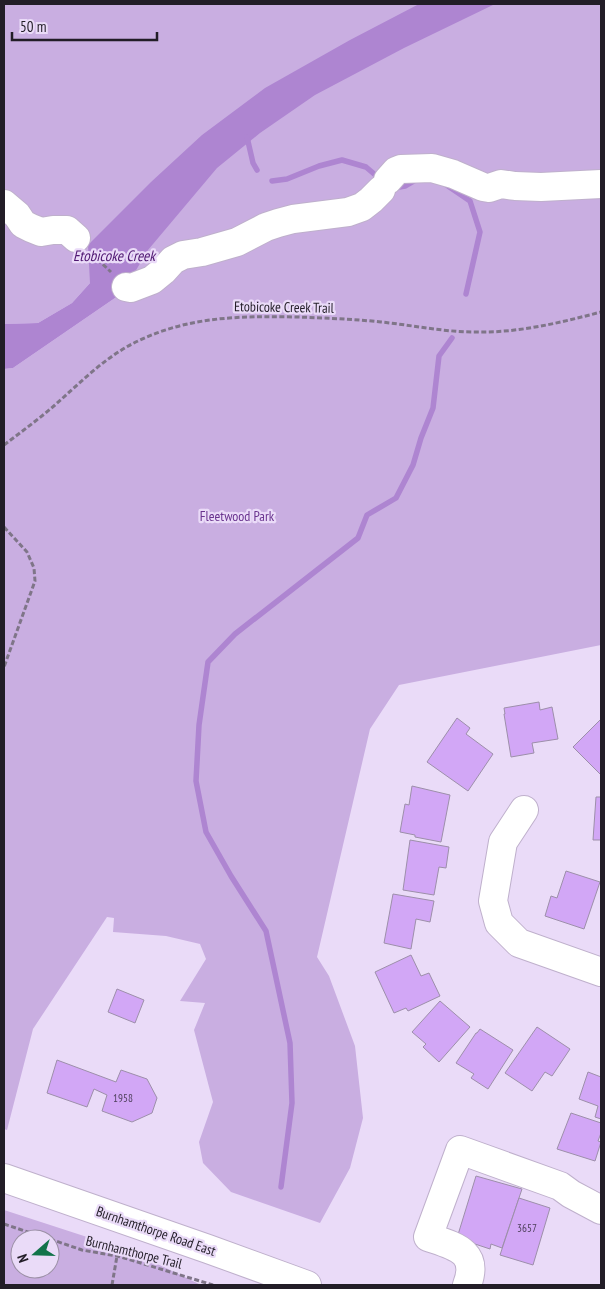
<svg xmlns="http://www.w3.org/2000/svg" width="605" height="1289" font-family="'PT Sans Narrow',sans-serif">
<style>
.green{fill:#c9aee1;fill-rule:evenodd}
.water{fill:#ae85d1}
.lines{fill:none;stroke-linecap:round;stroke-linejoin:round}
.stream{stroke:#ae85d1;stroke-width:5.5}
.building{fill:#d2a7f6;stroke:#9d8faa}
.minor-casing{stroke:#bfb0cc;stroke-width:30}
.major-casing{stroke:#bfb0cc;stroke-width:30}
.path{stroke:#7f7588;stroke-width:3;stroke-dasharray:5 2.5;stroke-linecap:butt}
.minor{stroke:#fff;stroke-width:28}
.major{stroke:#fff;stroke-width:28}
.labels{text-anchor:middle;stroke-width:4.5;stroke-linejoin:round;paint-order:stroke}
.number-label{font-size:11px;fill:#4e405b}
.street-label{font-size:14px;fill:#221d27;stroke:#eadbf8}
.park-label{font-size:14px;fill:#6a348f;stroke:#eadbf8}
.water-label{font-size:15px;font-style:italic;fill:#4f1671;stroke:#eadbf8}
</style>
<rect width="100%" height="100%" fill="#eadbf8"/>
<g class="green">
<path d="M 4,4 L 601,4 L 601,645 L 399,685 L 370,729 L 317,957 L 329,976 L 355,1046 L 363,1118 L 350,1168 L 320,1223 L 231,1192 L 203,1163 L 199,1142 L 213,1102 L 194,1030 L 205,1003 L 180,1001 L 206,959 L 200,944 L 166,936 L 113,932 L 114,918 L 107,917 L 33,1029 L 7,1130 L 4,1129 L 4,369 L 13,368 L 115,298 L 90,283 L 72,303 L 38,323 L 4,324 Z"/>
<path d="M 4,1210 L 124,1249 L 164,1267 L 201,1285 L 4,1285 ZM 20,1239 L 50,1239 L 50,1269 L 20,1269 Z"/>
</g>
<path class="water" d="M 419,4 L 495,4 L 404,48 L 315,95 L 260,133 L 217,168 L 148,250 L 132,277 L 115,298 L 13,368 L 4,369 L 4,324 L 38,323 L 72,303 L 90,283 L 88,245 L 151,182 L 202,135 L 265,88 L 350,40 Z"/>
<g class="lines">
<g class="stream">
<path d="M 247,137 L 253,163 L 257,170"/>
<path d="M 272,181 L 287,179 L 319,166 L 342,160 L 366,167 L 380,179"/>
<path d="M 445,184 L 470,201 L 480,232 L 466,294"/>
<path d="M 394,188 L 405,186 L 417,179"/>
<path d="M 281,1187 L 292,1103 L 290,1043 L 266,931 L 231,876 L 206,832 L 196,781 L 199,725 L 208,662 L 235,634 L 358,538 L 367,515 L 396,498 L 413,465 L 421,438 L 433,408 L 439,356 L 452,338"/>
</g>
</g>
<g class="building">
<path d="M 539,702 L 540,710 L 552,707 L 558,739 L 532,743 L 534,753 L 511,757 L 504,714 L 505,714 L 504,708 Z"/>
<path d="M 457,718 L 470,728 L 466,734 L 493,754 L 468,791 L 427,762 Z"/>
<path d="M 601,719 L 601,775 L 573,747 Z"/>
<path d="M 412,786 L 450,795 L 441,842 L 415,837 L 415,835 L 400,832 L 405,804 L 409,805 Z"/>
<path d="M 596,797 L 601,797 L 601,840 L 593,840 Z"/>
<path d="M 410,840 L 449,847 L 446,868 L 439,867 L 434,895 L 403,890 Z"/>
<path d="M 566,871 L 600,882 L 584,929 L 545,916 L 551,896 L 557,898 Z"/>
<path d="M 393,894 L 434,901 L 430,922 L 416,919 L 411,949 L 384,943 Z"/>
<path d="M 411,955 L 421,976 L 429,973 L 440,996 L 408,1011 L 406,1008 L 394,1013 L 375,972 Z"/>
<path d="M 117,989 L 144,1000 L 135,1023 L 108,1012 Z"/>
<path d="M 440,1001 L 470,1027 L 439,1062 L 423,1047 L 426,1044 L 412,1032 Z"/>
<path d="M 537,1027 L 570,1049 L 552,1076 L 545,1072 L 532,1091 L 505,1073 Z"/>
<path d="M 480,1029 L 513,1050 L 488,1089 L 471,1078 L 474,1074 L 456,1063 L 476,1033 L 477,1033 Z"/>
<path d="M 57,1060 L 116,1082 L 121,1070 L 147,1079 L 157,1098 L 152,1113 L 132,1122 L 102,1111 L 107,1095 L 94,1089 L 87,1107 L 47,1093 Z"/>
<path d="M 588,1072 L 601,1077 L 601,1119 L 595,1117 L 598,1106 L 579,1099 Z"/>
<path d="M 571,1113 L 601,1123 L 601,1133 L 598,1141 L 601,1142 L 595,1161 L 557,1149 Z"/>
<path d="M 476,1176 L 522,1189 L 502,1248 L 491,1244 L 490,1249 L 457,1238 Z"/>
<path d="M 519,1198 L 550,1208 L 533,1265 L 500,1255 Z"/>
</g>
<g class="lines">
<defs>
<g id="minor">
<path d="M 388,180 L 396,171 L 401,169 L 432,168 L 453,174 L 483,187 L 489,188 L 501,184 L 515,186 L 541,187 L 601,184"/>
<path d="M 4,204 L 17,215 L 23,224 L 31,228 L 41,232 L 53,230 L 67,230 L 76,238"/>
<path d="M 126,287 L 131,288 L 152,280 L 163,271 L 173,260 L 183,255 L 202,252 L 237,242 L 266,227 L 278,223 L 293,219 L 348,212 L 362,207 L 371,200 L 381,190"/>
<path d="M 524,810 L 503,842 L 493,901 L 499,923 L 519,943 L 601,972"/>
<path d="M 467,1285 C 480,1251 454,1246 428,1237 L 460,1150 L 560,1186 L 571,1194 L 601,1210"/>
</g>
<path id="major" d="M 4,1178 L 208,1249 L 307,1285"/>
</defs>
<use href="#minor" class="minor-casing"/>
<use href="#major" class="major-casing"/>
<g class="path">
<path d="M 92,254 L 111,272"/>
<path d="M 4,445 C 21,432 39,419 55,405 C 81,382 106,356 138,341 C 190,316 241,316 297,317 C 325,318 353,319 381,322 C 412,325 443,332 475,332 C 518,333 559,323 601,312"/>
<path d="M 4,527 L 27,552 L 34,568 L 35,581 L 4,667"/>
<path d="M 4,1224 L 49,1239"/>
<path d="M 50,1239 L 82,1250 L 117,1256 L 131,1260 L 213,1285"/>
<path d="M 112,1285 L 117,1256"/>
</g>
<use href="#minor" class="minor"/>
<use href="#major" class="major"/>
</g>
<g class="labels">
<g class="number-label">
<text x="123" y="1102">1958</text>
<text x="527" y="1232">3657</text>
</g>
<g class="street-label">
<text transform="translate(284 307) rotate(1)" y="5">Etobicoke Creek Trail</text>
<text transform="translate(156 1231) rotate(19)" y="5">Burnhamthorpe Road East</text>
<text transform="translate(134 1252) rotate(14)" y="5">Burnhamthorpe Trail</text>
</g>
<g class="park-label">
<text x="237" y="521">Fleetwood Park</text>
</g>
<g class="water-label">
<text x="114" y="261">Etobicoke Creek</text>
</g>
</g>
<rect width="605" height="1289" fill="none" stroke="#221d27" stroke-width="10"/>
<g transform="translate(35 1254) rotate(250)"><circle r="24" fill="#eadbf8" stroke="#9a8fa4"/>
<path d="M0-4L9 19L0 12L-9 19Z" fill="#12734a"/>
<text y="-8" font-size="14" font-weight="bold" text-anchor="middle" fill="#221d27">N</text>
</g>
<path d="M12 32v8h145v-8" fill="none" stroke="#221d27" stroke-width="2.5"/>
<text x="20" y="32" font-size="15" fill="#221d27" stroke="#eadbf8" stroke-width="4" paint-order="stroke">50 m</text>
</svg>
